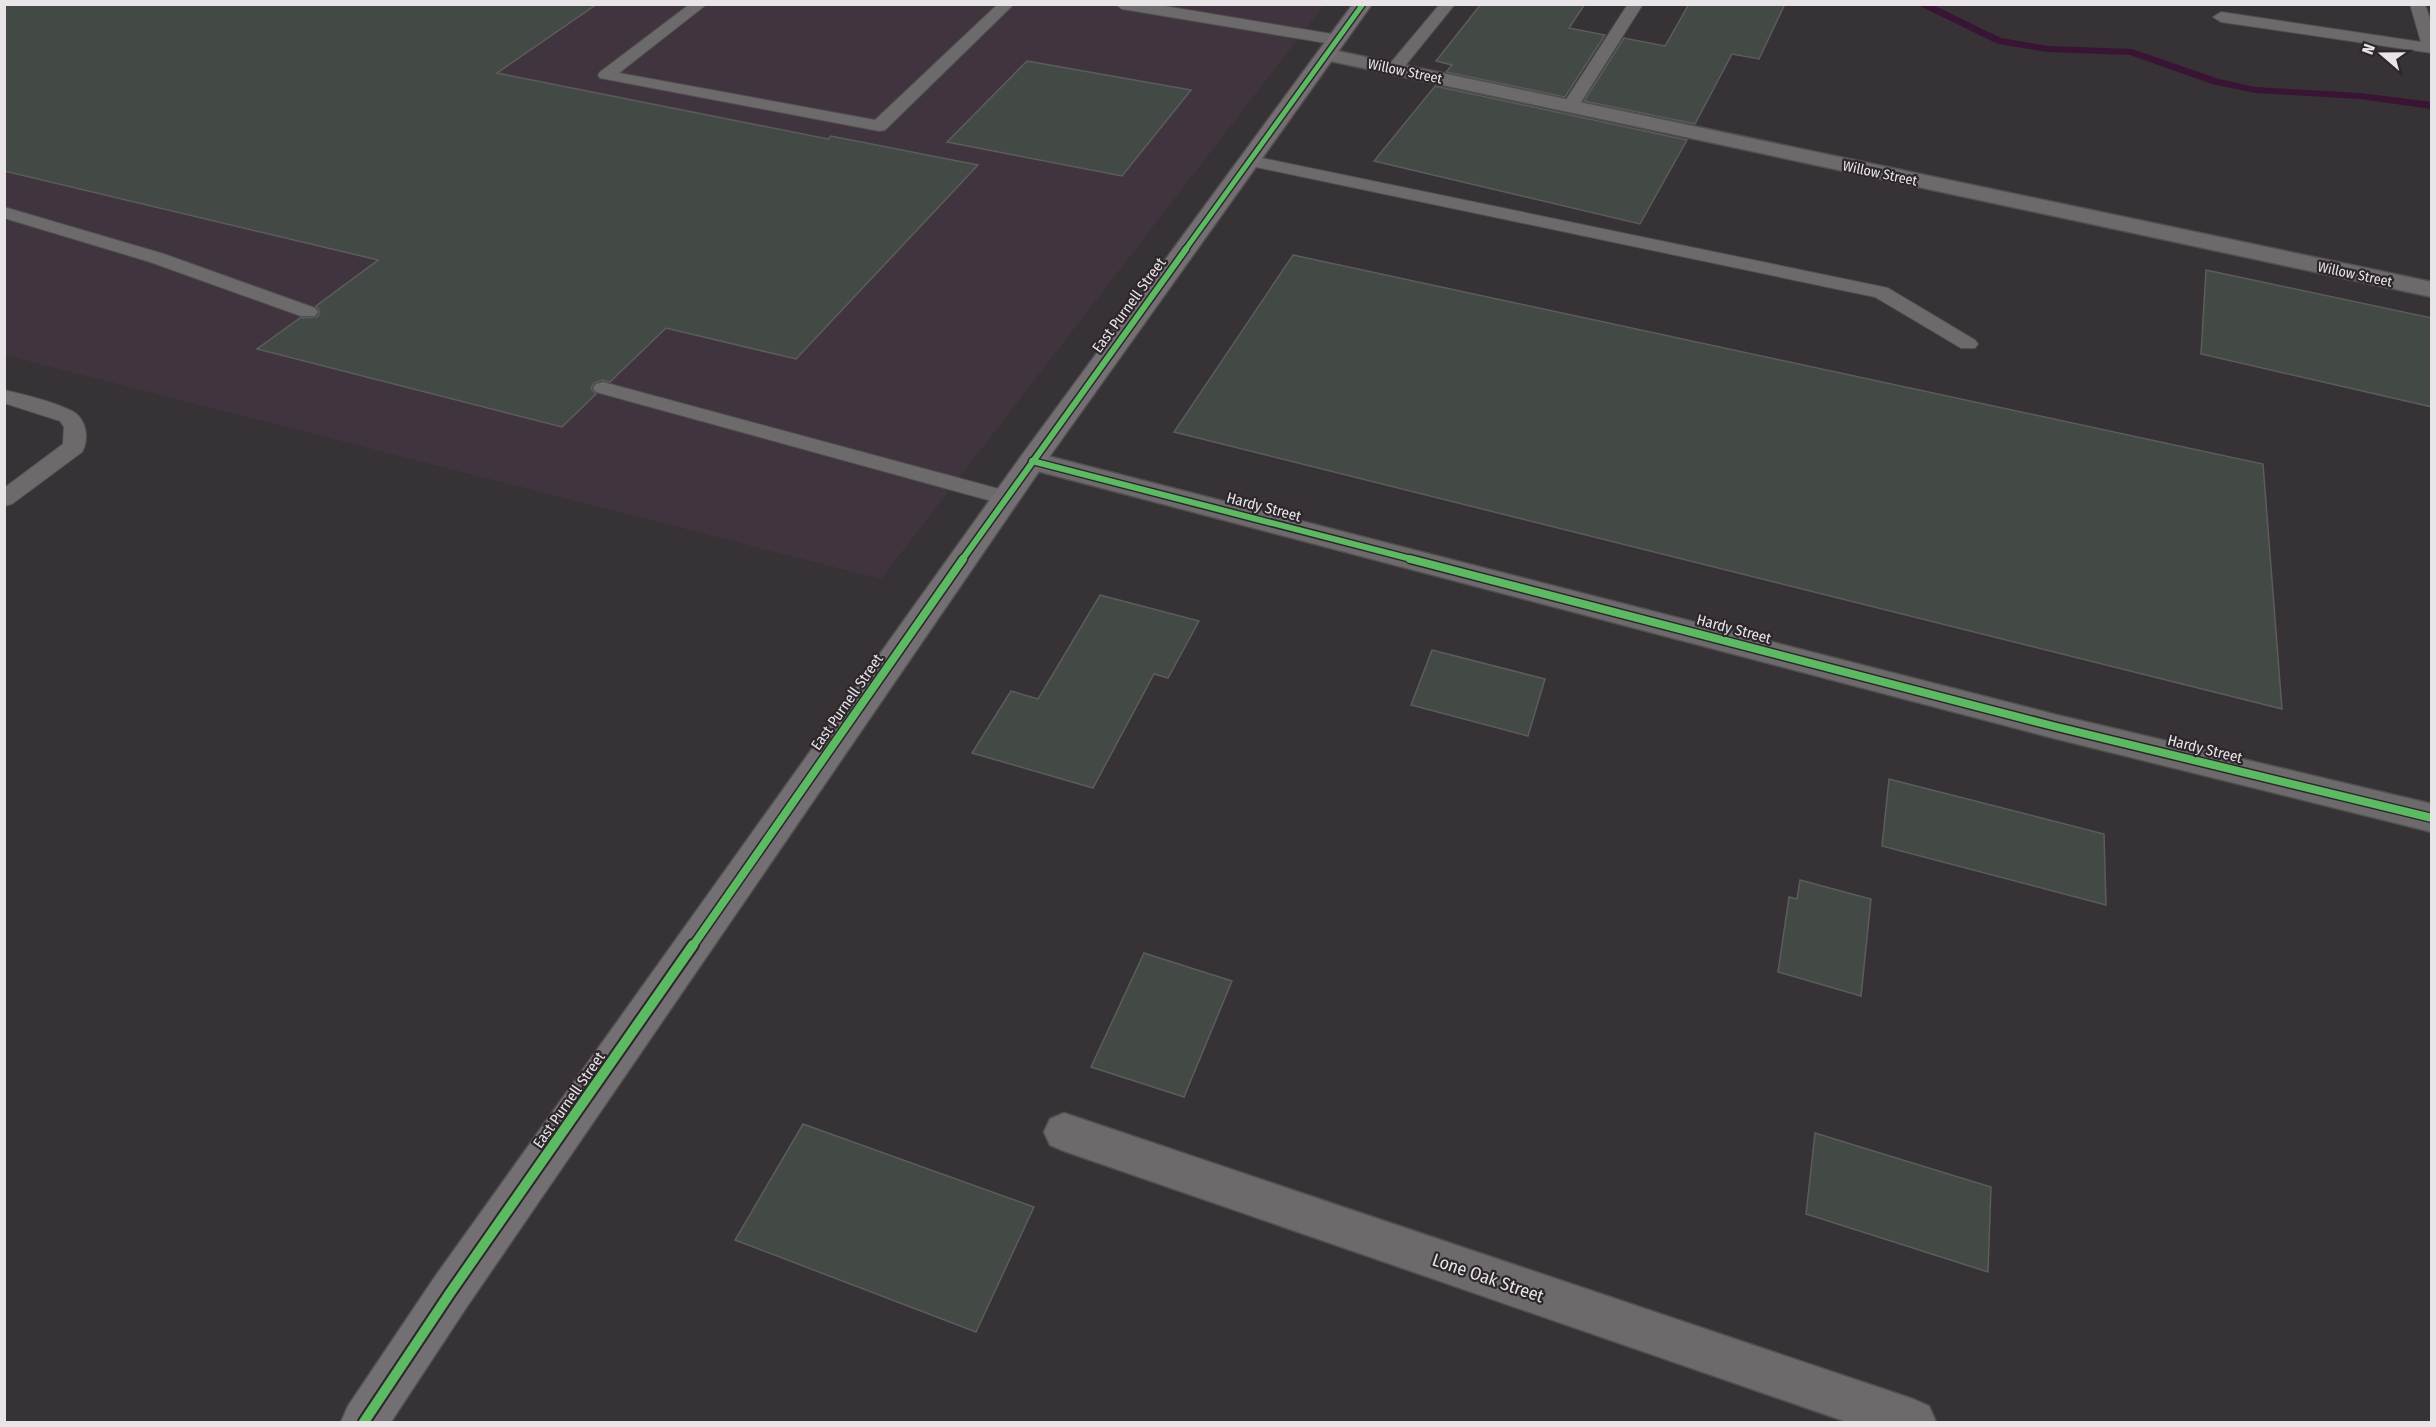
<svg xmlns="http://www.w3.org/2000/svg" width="2436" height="1427" font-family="'Fira Sans Condensed',sans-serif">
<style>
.built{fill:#40353e}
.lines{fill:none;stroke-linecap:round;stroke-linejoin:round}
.stream{fill:#391435;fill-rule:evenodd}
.building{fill:#434a46;stroke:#5c5c5c;stroke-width:1.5}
.lane-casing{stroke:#524f51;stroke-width:2}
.street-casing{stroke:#524f51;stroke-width:3}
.secondary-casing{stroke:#524f51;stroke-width:3}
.lane{fill:#6d6a6c;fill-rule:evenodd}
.street{fill:#6d6a6c;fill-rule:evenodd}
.secondary{fill:#736f72;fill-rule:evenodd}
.cycleway-far3-casing{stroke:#2d272c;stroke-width:8}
.cycleway-far2-casing{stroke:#2d272c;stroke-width:9}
.cycleway-far1-casing{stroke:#2d272c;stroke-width:11}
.cycleway-casing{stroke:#2d272c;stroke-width:14}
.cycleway-far3{stroke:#5cba63;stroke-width:5}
.cycleway-far2{stroke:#5cba63;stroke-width:6}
.cycleway-far1{stroke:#5cba63;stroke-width:8}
.cycleway{stroke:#5cba63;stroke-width:10}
.labels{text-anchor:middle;stroke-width:4.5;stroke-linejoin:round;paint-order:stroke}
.far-street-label{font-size:14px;fill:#e8e4e7;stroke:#2d272c}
.street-label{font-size:15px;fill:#e8e4e7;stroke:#2d272c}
.near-street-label{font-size:18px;fill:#e8e4e7;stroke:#2d272c}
</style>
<rect width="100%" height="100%" fill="#363235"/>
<path class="built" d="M 4,5 L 1324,5 L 881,579 L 5,355 Z"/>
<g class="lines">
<path class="stream" d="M 1916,4 L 1931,4 L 2001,38 L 2048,46 L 2132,49 L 2219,79 L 2255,87 L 2360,93 L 2432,102 L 2432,109 L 2360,99 L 2255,93 L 2212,84 L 2130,55 L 2048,52 L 1998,44 Z"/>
</g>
<g class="building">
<path d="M 4,4 L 597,4 L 497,73 L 828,139 L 831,136 L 978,165 L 796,359 L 666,328 L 610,382 L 602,380 L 594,383 L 591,388 L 596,394 L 562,427 L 257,349 L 300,318 L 317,317 L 320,312 L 316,306 L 378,260 L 4,171 Z"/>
<path d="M 1481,4 L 1585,4 L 1569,28 L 1605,35 L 1565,97 L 1446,72 L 1452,65 L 1436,61 Z"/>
<path d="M 1689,4 L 1785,4 L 1759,59 L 1732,54 L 1695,124 L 1584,101 L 1624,38 L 1665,46 Z"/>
<path d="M 1027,61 L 1191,90 L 1122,176 L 947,142 Z"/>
<path d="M 1435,86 L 1687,140 L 1640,224 L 1374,161 Z"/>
<path d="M 1293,255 L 2263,464 L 2282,709 L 1174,432 Z"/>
<path d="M 2206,270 L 2432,318 L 2432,407 L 2201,354 Z"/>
<path d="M 1100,595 L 1199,621 L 1168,678 L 1154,674 L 1093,788 L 972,753 L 1011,691 L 1038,699 Z"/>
<path d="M 1432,650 L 1545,679 L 1528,736 L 1411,705 Z"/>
<path d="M 1889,779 L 2104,834 L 2106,905 L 1882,846 Z"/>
<path d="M 1800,880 L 1871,899 L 1861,996 L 1778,972 L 1789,897 L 1797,899 Z"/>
<path d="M 1144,953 L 1232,981 L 1184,1097 L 1091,1067 Z"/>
<path d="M 803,1124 L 1034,1207 L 976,1332 L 735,1240 Z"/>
<path d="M 1815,1133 L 1991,1187 L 1988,1272 L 1806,1214 Z"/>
</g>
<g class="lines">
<defs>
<g id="lane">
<path d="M 690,4 L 707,4 L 619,73 L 875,120 L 998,4 L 1014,4 L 885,130 L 879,131 L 600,78 L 598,75 L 600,72 Z"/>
<path d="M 1115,4 L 1152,4 L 1338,35 L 1346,40 L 1338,45 L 1122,9 Z"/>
<path d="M 1440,4 L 1455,4 L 1400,72 L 1388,72 L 1386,69 L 1388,66 Z"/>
<path d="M 1628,4 L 1643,4 L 1576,110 L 1564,110 L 1562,106 Z"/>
<path d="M 2410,4 L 2425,4 L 2432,25 L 2432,53 L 2221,22 L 2213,17 L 2221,12 L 2421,42 Z"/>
<path d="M 1252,156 L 1888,288 L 1975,340 L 1978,344 L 1975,348 L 1961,348 L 1875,297 L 1246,165 L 1243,161 L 1246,157 Z"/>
<path d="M 4,207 L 164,254 L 315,308 L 318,312 L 315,316 L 301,316 L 150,262 L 4,218 Z"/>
<path d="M 603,382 L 1014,493 L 1017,498 L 1014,503 L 1006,505 L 596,392 L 593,388 L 596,384 Z"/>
<path d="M 4,390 C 26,395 52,401 72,411 C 86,418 90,439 82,452 L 12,504 L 4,506 L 4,488 L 63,444 L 64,427 L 60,421 L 4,403 Z"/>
</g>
<g id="street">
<path d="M 1328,49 L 2432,282 L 2432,297 L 1321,59 L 1318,55 L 1321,51 Z"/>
<path d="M 1032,452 L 2053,714 L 2432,804 L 2432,832 L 2053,738 L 1022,467 L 1018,461 L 1022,455 Z"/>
<path d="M 1064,1113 L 1913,1399 L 1929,1406 L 1936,1422 L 1847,1422 L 1064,1151 L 1050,1145 L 1044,1132 L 1050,1119 Z"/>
</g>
<path id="secondary" d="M 1353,4 L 1372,4 L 1042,467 L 466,1308 L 391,1422 L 341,1422 L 348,1406 L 434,1278 L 1022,455 Z"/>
</defs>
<use href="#lane" class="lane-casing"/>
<use href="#street" class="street-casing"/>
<use href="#secondary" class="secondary-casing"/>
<use href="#lane" class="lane"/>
<use href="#street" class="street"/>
<use href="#secondary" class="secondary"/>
<defs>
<path id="cycleway-far3" d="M 1185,250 L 1363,4"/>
<g id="cycleway-far2">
<path d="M 1032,461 L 1415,560"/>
<path d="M 962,560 L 1186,249"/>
</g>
<g id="cycleway-far1">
<path d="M 1410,559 L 2053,726 L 2432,818"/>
<path d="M 692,947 L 963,559"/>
</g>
<path id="cycleway" d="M 364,1422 L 450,1293 L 693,945"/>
</defs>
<use href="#cycleway-far3" class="cycleway-far3-casing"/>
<use href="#cycleway-far2" class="cycleway-far2-casing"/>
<use href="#cycleway-far1" class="cycleway-far1-casing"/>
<use href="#cycleway" class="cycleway-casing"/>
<use href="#cycleway-far3" class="cycleway-far3"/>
<use href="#cycleway-far2" class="cycleway-far2"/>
<use href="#cycleway-far1" class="cycleway-far1"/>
<use href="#cycleway" class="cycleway"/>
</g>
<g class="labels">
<g class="far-street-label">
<text transform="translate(1405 71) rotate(12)" y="5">Willow Street</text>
<text transform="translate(1880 173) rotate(12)" y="5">Willow Street</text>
<text transform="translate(2355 274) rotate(12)" y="5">Willow Street</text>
</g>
<g class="street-label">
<text transform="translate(1129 305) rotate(-54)" y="5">East Purnell Street</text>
<text transform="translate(1264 507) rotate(15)" y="5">Hardy Street</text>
<text transform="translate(1734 629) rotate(15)" y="5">Hardy Street</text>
<text transform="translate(847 702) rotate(-55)" y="5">East Purnell Street</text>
<text transform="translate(2205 749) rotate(14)" y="5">Hardy Street</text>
<text transform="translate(569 1100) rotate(-55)" y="5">East Purnell Street</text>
</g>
<g class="near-street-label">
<text transform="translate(1488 1278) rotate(19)" y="6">Lone Oak Street</text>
</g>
</g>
<rect width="2436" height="1427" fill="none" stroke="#e8e4e7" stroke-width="12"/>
<g transform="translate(2382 54) rotate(290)" stroke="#2d272c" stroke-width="4.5" paint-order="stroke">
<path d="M0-4.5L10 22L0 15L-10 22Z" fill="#e8e4e7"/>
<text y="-9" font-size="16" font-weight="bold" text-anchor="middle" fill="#e8e4e7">N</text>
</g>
</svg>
